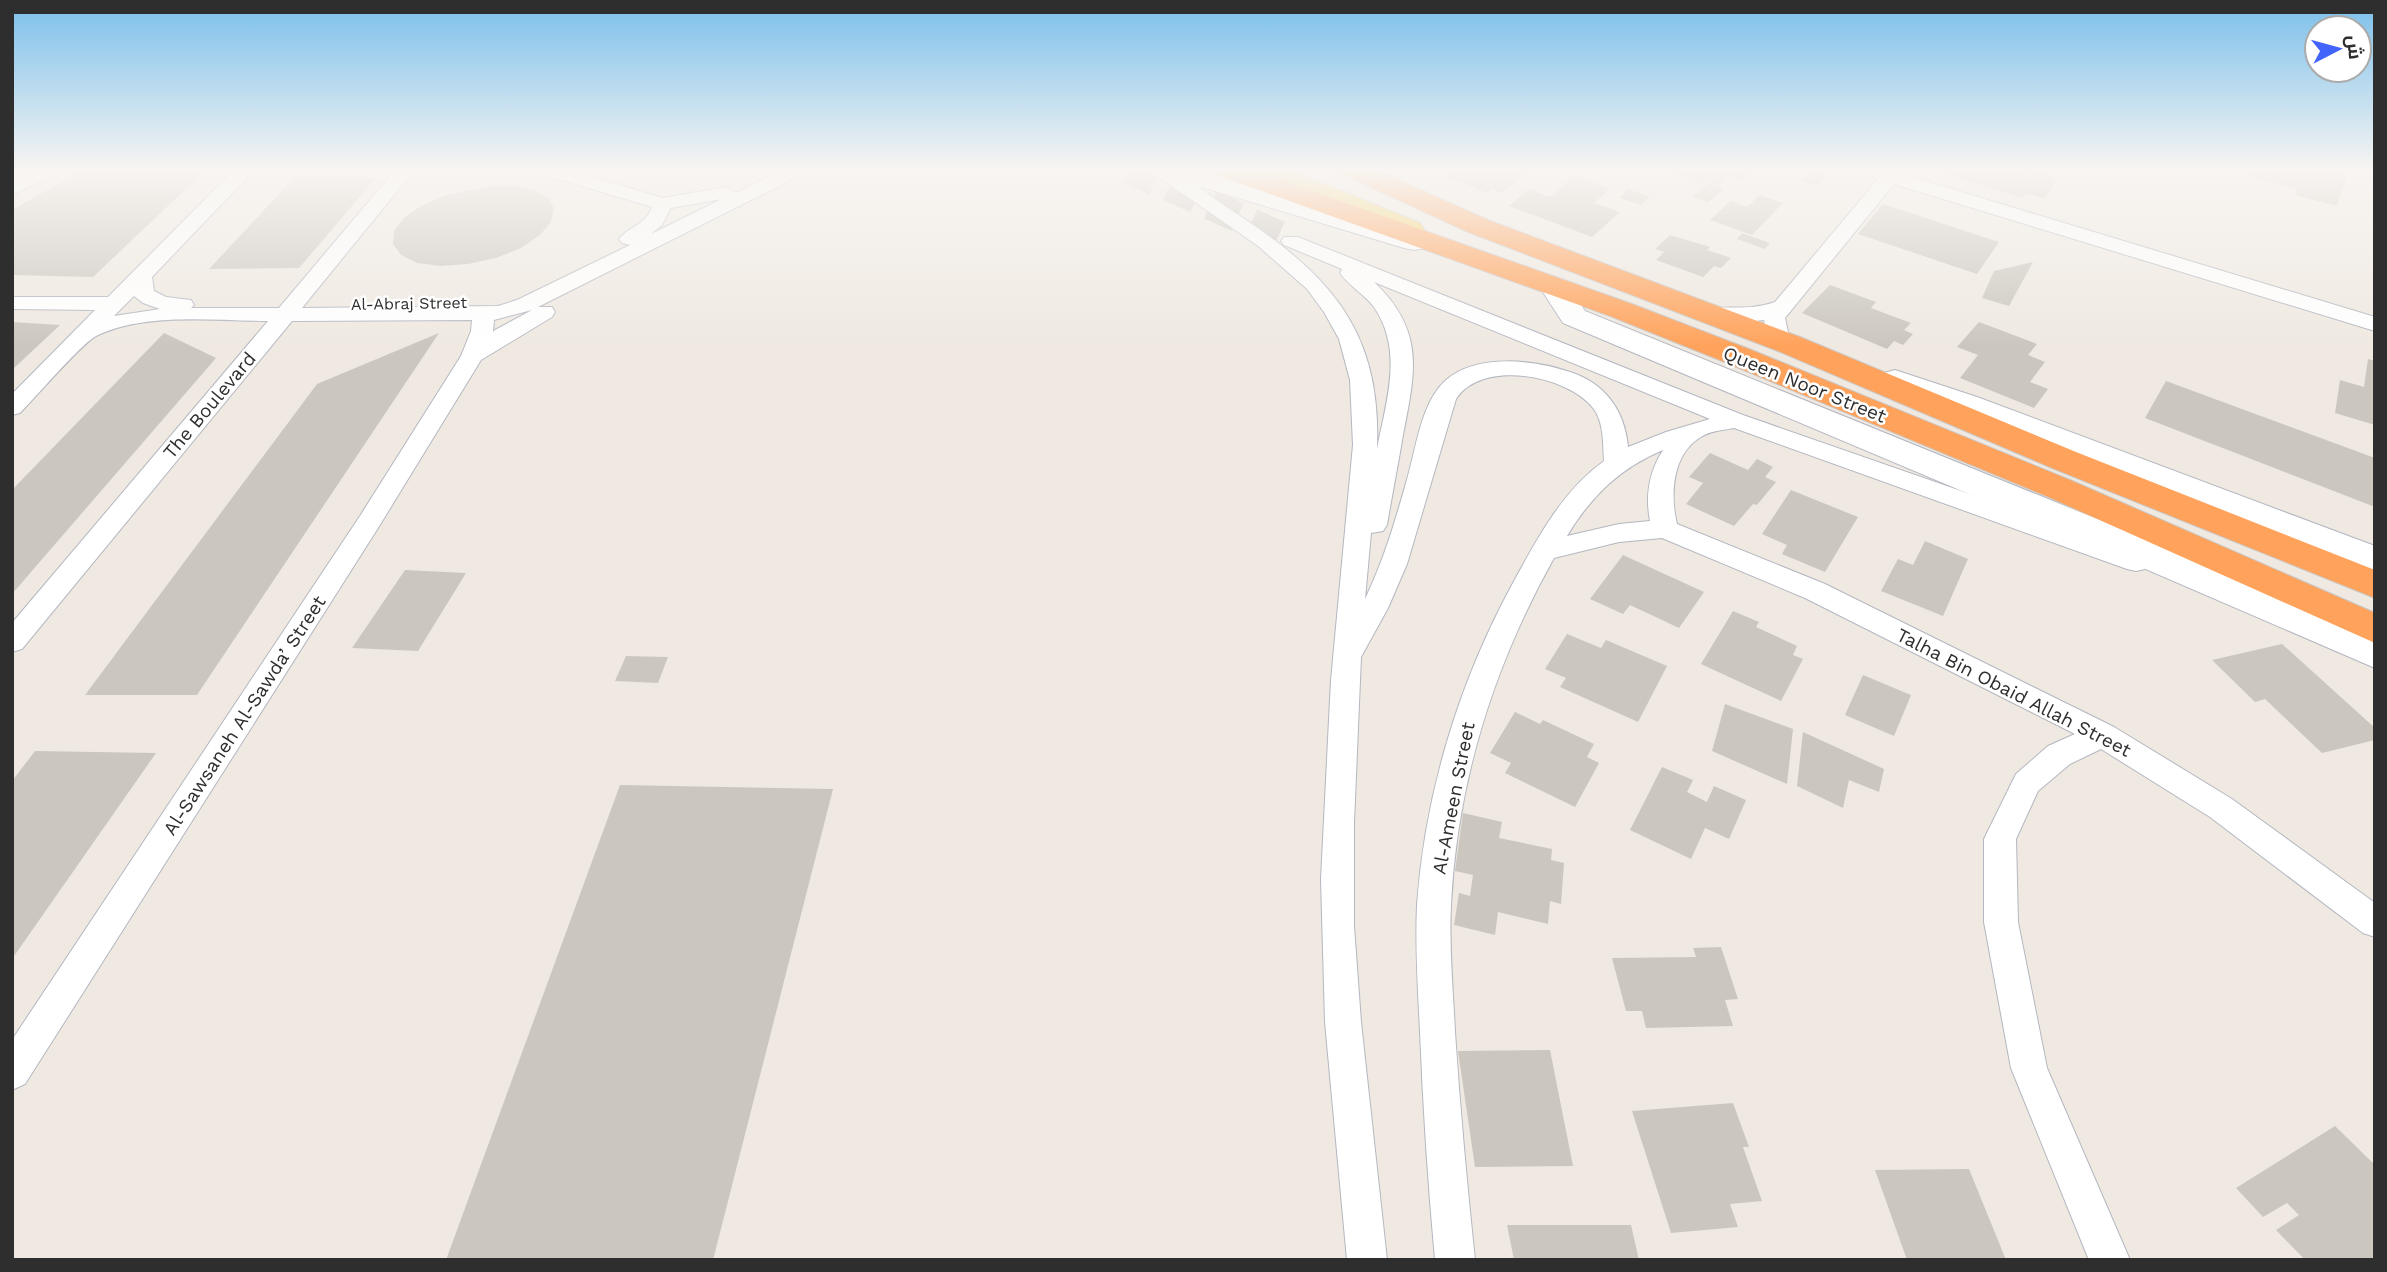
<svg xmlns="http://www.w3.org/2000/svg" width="2387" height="1272" font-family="'Work Sans',Cairo,sans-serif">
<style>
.building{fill:#cbc7bf}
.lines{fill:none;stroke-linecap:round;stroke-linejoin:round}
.secondary-tunnel{stroke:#c8c4bd;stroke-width:30;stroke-dasharray:30 15;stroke-linecap:butt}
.street-casing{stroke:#b4b7c1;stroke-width:2}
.secondary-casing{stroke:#b4b7c1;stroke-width:2}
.primary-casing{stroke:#c9c9c9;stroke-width:2}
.highway-casing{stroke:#c9c9c9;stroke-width:2}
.street{fill:#fff;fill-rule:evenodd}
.secondary{fill:#fff;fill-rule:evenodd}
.primary{fill:#f2d163;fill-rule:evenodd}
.highway{fill:#ffa35c;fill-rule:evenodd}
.labels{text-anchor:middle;stroke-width:5;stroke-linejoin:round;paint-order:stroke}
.far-street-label{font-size:16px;fill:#2e2e2e;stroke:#fff}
.street-label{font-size:19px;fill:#2e2e2e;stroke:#fff}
</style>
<rect width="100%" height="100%" fill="#efe9e1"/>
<g class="building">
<path d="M 87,168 L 208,168 L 93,277 L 12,275 L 12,210 Z"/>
<path d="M 1436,168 L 1533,168 L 1502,193 L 1492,189 L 1488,193 L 1444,176 L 1448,173 Z"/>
<path d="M 1683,168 L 1747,168 L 1752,170 L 1741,180 L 1729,176 L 1720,185 L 1705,180 L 1701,184 L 1675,175 Z"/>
<path d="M 1945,168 L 2027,168 L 2032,169 L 2027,177 L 2032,179 L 2036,172 L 2057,178 L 2045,199 L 2026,193 L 2023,198 L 1941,173 Z"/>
<path d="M 2248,168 L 2329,168 L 2348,173 L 2337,206 L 2295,195 L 2297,189 L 2245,175 Z"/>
<path d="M 1811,170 L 1828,176 L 1818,186 L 1801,181 Z"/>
<path d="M 1574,176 L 1610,189 L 1594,203 L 1620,212 L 1592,237 L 1509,206 L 1529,189 L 1550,197 Z"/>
<path d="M 295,177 L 376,178 L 299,268 L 209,269 Z"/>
<path d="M 1709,183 L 1724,189 L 1708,202 L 1693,197 Z"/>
<path d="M 494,185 L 517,186 L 536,191 L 549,199 L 554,209 L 551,222 L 540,235 L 521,248 L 496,258 L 468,264 L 441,266 L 417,263 L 401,255 L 393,244 L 394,231 L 404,218 L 421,206 L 443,196 Z"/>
<path d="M 1628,189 L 1650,197 L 1641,205 L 1620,198 Z"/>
<path d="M 1760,195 L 1783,203 L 1752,235 L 1710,220 L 1730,201 L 1747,207 Z"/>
<path d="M 1883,204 L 1999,242 L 1977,274 L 1858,234 Z"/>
<path d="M 1742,233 L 1770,243 L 1765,249 L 1737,239 Z"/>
<path d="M 1670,235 L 1710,247 L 1707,250 L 1731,258 L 1721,268 L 1714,266 L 1703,277 L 1656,260 L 1664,252 L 1655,249 Z"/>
<path d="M 2033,262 L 2009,306 L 1982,298 L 1994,271 Z"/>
<path d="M 1830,285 L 1876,302 L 1871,308 L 1911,323 L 1904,330 L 1913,334 L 1903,345 L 1894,341 L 1887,349 L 1802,313 Z"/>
<path d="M 12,322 L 60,325 L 12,370 Z"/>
<path d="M 1979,322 L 2037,344 L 2028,355 L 2045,362 L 2030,382 L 2048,389 L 2034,408 L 1960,378 L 1978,355 L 1957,347 Z"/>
<path d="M 164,333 L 216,358 L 12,594 L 12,490 Z"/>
<path d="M 439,333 L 197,695 L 85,695 L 317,384 Z"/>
<path d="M 2368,359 L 2375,361 L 2375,425 L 2335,413 L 2340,380 L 2364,387 Z"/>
<path d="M 2166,381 L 2375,458 L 2375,507 L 2145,418 Z"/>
<path d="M 1710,453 L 1748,470 L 1757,459 L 1773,467 L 1765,477 L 1776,482 L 1757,505 L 1753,504 L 1734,526 L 1686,504 L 1703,483 L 1689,477 Z"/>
<path d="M 1791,490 L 1858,517 L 1825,572 L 1782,554 L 1787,545 L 1762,534 Z"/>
<path d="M 1925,541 L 1968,559 L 1943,616 L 1881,591 L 1898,559 L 1913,565 Z"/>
<path d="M 1623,555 L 1704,592 L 1679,628 L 1630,605 L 1623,614 L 1590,599 Z"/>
<path d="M 405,570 L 466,573 L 418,651 L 352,648 Z"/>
<path d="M 1733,611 L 1759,622 L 1756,627 L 1797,646 L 1793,655 L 1803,659 L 1781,701 L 1701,664 Z"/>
<path d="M 1567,634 L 1601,648 L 1606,640 L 1667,666 L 1638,722 L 1560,687 L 1566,678 L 1545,669 Z"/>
<path d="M 2282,644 L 2375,728 L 2375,740 L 2322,753 L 2265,699 L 2255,702 L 2212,660 Z"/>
<path d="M 626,656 L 668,657 L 658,683 L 615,681 Z"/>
<path d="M 1863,675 L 1911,695 L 1894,736 L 1845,715 Z"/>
<path d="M 1725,704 L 1793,729 L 1787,784 L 1712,751 Z"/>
<path d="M 1515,712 L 1540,724 L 1543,720 L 1594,744 L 1587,757 L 1599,763 L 1575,807 L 1505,773 L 1511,763 L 1490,753 Z"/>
<path d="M 1803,732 L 1884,769 L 1879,792 L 1849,780 L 1843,808 L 1797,786 Z"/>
<path d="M 35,751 L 156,753 L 12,959 L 12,781 Z"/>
<path d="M 1662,767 L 1693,780 L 1687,792 L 1707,802 L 1714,786 L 1746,800 L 1729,839 L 1705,828 L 1691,859 L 1630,830 Z"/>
<path d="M 620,785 L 833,789 L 713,1260 L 446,1260 Z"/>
<path d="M 1463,813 L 1502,822 L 1499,838 L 1552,849 L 1551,860 L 1564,863 L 1561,904 L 1550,901 L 1548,924 L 1498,912 L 1495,935 L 1454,925 L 1459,893 L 1470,896 L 1473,875 L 1455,871 Z"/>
<path d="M 1721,947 L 1738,999 L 1725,1000 L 1733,1026 L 1646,1028 L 1642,1011 L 1626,1011 L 1612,958 L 1696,957 L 1693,948 Z"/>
<path d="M 1550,1050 L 1573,1166 L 1475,1167 L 1458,1051 Z"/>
<path d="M 1733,1103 L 1749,1147 L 1743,1147 L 1762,1201 L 1730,1204 L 1738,1227 L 1671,1233 L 1632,1111 Z"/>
<path d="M 2335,1126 L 2375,1165 L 2375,1260 L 2305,1260 L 2276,1230 L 2299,1215 L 2287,1203 L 2263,1217 L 2236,1188 Z"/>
<path d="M 1969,1169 L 2006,1260 L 1907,1260 L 1875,1170 Z"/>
<path d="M 1507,1225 L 1631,1225 L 1639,1260 L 1514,1260 Z"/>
</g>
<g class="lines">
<path class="secondary-tunnel" d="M 1128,168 L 1291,241"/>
<defs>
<g id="street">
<path d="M 39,168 L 62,168 L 60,172 L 12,195 L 12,181 Z"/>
<path d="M 236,168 L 256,168 L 152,277 L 154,291 L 166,297 L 191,300 L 194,305 L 191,308 L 279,308 L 397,168 L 416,168 L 302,308 L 498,306 L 517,300 L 630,245 L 622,243 L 619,239 C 629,226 646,225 652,207 L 535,172 L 533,168 L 562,168 L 663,198 L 726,187 L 736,193 L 786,168 L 849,168 L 847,172 L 824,176 L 807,172 L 538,307 L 552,307 L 555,312 L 552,317 L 481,360 L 378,528 L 25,1084 L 12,1090 L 12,1040 L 360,516 L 461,356 L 471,331 L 472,320 L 292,321 L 22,649 L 12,652 L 12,623 L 268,321 C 214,321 146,312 96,336 C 81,344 35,398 20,413 L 12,415 L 12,394 L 95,310 L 12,309 L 12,297 L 108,297 ZM 722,199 L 651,234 L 662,225 L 671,208 ZM 134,296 L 143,303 L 160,309 L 114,316 ZM 532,310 L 495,330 L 493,332 L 494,320 Z"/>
<path d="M 1146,168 C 1152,168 1161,166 1167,168 C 1180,171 1212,197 1225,206 C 1324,270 1382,324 1377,449 C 1386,402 1404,351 1374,307 C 1364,294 1349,286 1340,273 L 1342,269 L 1284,245 L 1281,241 L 1284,237 L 1298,237 L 1743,415 L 2145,555 L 2149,562 L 2145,569 L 2136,571 L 2127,569 L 1734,428 C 1724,430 1709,431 1701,437 C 1672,454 1670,495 1677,524 L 1825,584 L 2114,727 L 2232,799 L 2375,903 L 2375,937 L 2363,933 L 2210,817 L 2101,749 L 2070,764 L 2038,791 L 2016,839 L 2018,922 L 2047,1068 L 2130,1260 L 2089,1260 L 2011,1068 L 1984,922 L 1984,839 L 2016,774 L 2048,746 L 2075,734 L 1805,598 L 1662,538 L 1619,542 L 1554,558 C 1494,665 1457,782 1451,905 C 1449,948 1453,990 1455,1032 C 1460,1108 1467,1184 1475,1260 L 1435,1260 C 1428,1184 1423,1108 1420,1032 C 1418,990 1415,948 1417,905 C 1425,793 1459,682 1513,583 C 1537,539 1562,491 1604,461 C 1603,444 1604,422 1593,408 C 1567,375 1482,359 1456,399 L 1407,564 L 1388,608 L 1361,657 L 1354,823 L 1354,926 L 1361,1022 L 1387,1260 L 1347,1260 L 1325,1022 L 1321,879 L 1331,680 L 1353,445 L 1350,380 L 1339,339 L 1324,312 L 1307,289 L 1258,246 ZM 1374,282 L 1710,419 L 1666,432 L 1628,447 C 1625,411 1605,383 1570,372 C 1535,360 1477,353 1446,380 C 1420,403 1416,451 1406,483 C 1395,522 1383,562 1365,599 L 1371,533 L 1383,531 L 1387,525 C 1392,495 1398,465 1403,435 C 1415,373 1426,331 1374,282 ZM 1663,450 C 1649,472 1645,495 1650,521 L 1619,524 L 1567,536 C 1591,496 1620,468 1663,450 Z"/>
<path d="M 1854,168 L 1906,168 L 1902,174 L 2375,317 L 2375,331 L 1894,184 L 1785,318 L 1788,332 L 1800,344 L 1797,349 C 1776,354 1767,337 1764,320 L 1736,323 L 1701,320 L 1698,315 L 1701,310 C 1727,304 1745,312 1775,302 L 1878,179 L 1856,172 Z"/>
</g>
<g id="secondary">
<path d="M 12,168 L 33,168 L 29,174 L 12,180 Z"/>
<path d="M 1155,168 L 1195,168 L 1424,236 L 1428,242 L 1424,248 L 1414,250 L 1404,248 L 1159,174 Z"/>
<path d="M 1554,277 L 1564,280 L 1585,311 L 2102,521 L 2375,637 L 2375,668 L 2076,539 L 1563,323 L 1539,286 L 1544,280 Z"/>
<path d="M 1895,370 L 1977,397 L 2375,546 L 2375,573 L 1955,411 L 1884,387 L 1879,380 L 1884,373 Z"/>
</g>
<path id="primary" d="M 1251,168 L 1286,168 L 1420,223 L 1424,229 L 1420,235 L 1410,237 L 1400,235 L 1255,174 Z"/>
<g id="highway">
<path d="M 1210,168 L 1247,168 L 1632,304 L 1749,349 L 2070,480 L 2375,613 L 2375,643 L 2046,496 L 1727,363 L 1610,316 L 1214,174 Z"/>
<path d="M 1338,168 L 1372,168 L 1488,220 L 1800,337 L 2076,452 L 2375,570 L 2375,598 L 2052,468 L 1778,351 L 1468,232 L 1342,174 Z"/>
</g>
</defs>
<use href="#street" class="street-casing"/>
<use href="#secondary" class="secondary-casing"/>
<use href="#primary" class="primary-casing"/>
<use href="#highway" class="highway-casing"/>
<use href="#street" class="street"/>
<use href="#secondary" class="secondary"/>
<use href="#primary" class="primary"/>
<use href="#highway" class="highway"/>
</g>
<linearGradient id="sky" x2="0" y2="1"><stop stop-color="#7abfeb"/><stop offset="0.49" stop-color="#f8f5f2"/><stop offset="1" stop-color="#f8f5f2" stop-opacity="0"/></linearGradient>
<rect width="2387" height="346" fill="url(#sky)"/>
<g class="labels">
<g class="far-street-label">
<text transform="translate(409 303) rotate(-1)" y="6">Al-Abraj Street</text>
</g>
<g class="street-label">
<text transform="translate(1805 384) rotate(22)" y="7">Queen Noor Street</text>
<text transform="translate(209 405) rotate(-50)" y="7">The Boulevard</text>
<text transform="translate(2014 692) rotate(27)" y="7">Talha Bin Obaid Allah Street</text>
<text transform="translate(244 715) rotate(-57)" y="7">Al-Sawsaneh Al-Sawda’ Street</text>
<text transform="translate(1453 798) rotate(-79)" y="7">Al-Ameen Street</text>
</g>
</g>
<rect width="2387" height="1272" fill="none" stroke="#2e2e2e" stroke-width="28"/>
<g transform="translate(2338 49) rotate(84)"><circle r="33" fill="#ffffff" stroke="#ababab" stroke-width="2"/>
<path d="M0-5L12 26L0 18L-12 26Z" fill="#4264fb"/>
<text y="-10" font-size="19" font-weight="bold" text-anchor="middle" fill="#2e2e2e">ش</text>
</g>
</svg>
